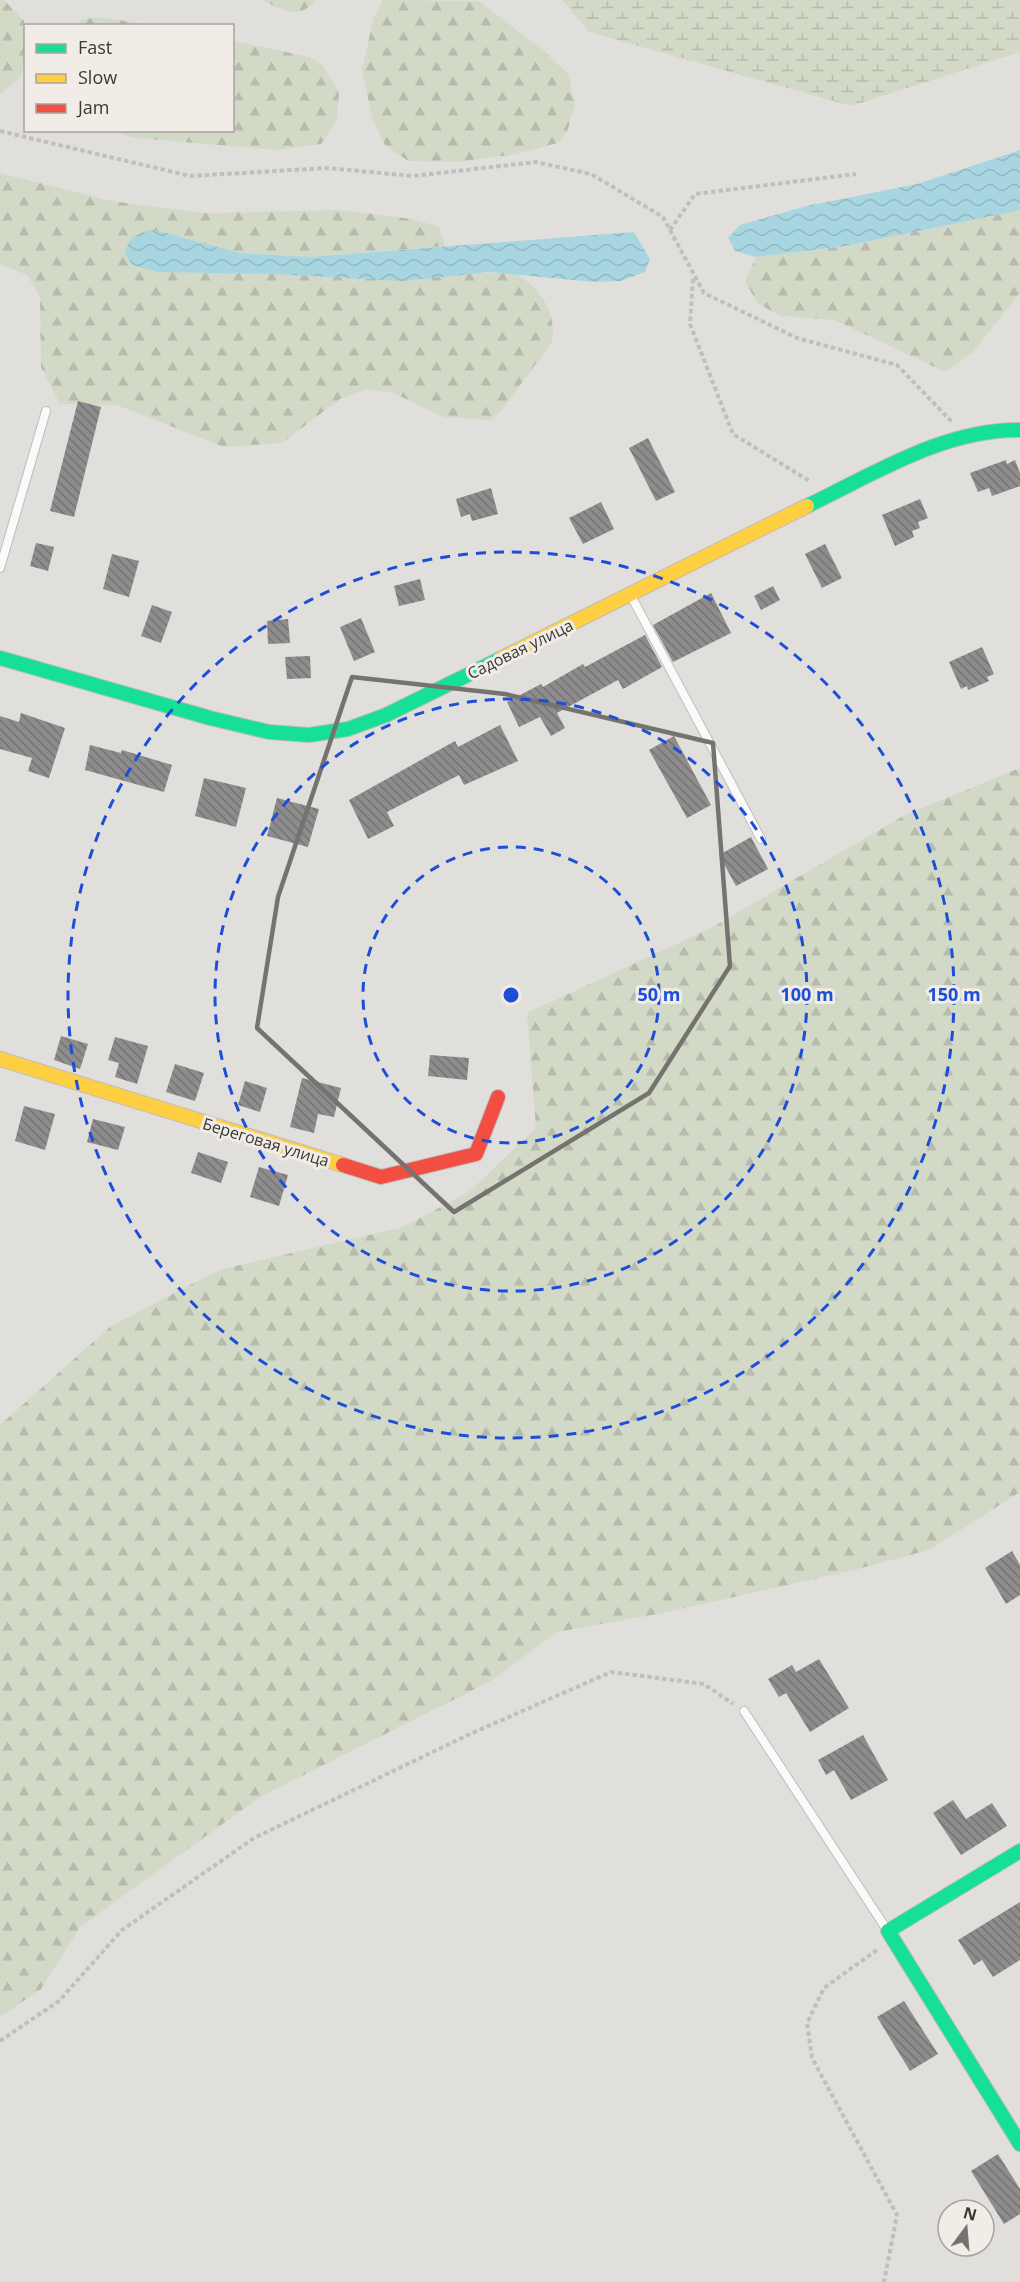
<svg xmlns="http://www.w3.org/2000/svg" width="1020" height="2282" font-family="'Open Sans',sans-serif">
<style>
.forest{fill:url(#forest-firs)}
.wetland{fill:url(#wetland-marsh)}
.water{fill:url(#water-waves)}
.building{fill:url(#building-back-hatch)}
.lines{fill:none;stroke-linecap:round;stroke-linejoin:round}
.lane-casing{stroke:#bfbdbb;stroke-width:10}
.fast-casing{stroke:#bfbdbb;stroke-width:16}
.slow-casing{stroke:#bfbdbb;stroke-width:16}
.jam-casing{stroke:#bfbdbb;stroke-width:16}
.path{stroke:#c1bfbd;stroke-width:4;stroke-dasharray:4.5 3;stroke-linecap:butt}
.lane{stroke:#fafafa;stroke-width:8}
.fast{stroke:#16e098;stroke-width:14}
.slow{stroke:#ffcf43;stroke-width:14}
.jam{stroke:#f24e42;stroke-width:14}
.marked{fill:none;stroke:#757370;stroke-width:4.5;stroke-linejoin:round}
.ring{fill:none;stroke:#1d4ed8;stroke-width:3;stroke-dasharray:10 8}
.labels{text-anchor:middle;stroke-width:6;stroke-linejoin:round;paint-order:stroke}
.street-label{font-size:16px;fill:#3b3936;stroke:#f1ece6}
.centre{fill:#1d4ed8;stroke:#f1ece6;stroke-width:3}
.ring-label{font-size:18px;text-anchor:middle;font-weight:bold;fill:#1d4ed8;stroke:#f1ece6;stroke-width:6;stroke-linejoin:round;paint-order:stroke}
</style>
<defs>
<pattern id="forest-firs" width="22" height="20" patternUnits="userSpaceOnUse" patternTransform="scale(1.5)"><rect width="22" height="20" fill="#d3d9c7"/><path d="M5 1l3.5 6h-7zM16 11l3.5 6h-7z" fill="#b6bbac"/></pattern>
<pattern id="wetland-marsh" width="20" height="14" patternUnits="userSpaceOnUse" patternTransform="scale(1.5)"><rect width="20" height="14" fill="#d3d9c7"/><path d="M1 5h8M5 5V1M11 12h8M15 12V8" fill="none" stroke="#b6bbac"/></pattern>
<pattern id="water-waves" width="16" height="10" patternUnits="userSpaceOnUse" patternTransform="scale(1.5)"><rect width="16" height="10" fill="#a8d6e0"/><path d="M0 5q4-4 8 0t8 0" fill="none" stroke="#92b8c1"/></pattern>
<pattern id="building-back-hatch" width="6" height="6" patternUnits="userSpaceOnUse" patternTransform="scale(1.5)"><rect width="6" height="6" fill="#8e8c8c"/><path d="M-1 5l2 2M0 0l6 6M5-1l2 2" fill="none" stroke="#757373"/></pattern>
</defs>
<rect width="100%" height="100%" fill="#e1dfdc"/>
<g class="forest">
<path d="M 0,0 L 4,0 L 24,21 L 25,59 L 20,78 L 0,94 Z"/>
<path d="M 261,0 L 316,0 C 299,21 282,9 261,0 Z"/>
<path d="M 383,0 L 479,1 L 544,51 L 568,74 L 575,104 L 567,132 L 557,143 L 517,154 L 456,162 L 408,161 L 385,145 L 372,118 L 362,70 L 374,17 Z"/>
<path d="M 97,17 L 153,25 L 76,25 L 81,20 Z"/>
<path d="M 233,41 L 310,57 L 323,66 L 339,92 L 337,120 L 321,144 L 278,150 L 137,138 L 107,131 L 232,130 Z"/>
<path d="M 0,173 L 111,201 L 205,213 L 342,210 L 412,219 L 439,227 L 445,246 L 308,257 L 240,253 L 155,230 L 158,272 L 514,273 C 540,287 557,312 552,342 L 501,411 L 490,420 L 444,417 L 393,393 L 366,389 L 340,399 L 282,443 L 224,447 L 117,405 L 60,404 L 41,367 L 40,297 L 27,275 L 0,264 Z"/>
<path d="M 1020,210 L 1020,293 L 973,352 L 945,372 L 835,320 L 781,316 L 758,304 L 745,281 L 756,257 L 845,246 Z"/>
<path d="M 1020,768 L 1020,1492 L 929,1550 L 854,1570 L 658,1614 L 557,1632 L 491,1681 L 260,1797 L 80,1927 L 41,1989 L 0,2017 L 0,1425 L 111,1326 L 219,1270 L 403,1227 L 469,1192 L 536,1128 L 527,1013 L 711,928 L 905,815 Z"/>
</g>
<path class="wetland" d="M 562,0 L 1020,0 L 1020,52 L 851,106 L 589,32 Z"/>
<g class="water">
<path d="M 1020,150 L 1020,210 L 845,246 L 756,257 L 735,251 L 728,238 L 740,225 L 806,206 L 917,184 Z"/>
<path d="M 155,230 L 240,253 L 308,257 L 634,232 L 650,259 L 645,272 L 621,281 L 593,282 L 490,272 L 402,281 L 275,274 L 158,272 L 132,265 L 125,253 C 130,236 138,232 155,230 Z"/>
</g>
<g class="building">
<path d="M 78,401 L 101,407 L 74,517 L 50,511 Z"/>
<path d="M 648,438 L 675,492 L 656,501 L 629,448 Z"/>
<path d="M 1006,460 L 1007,464 L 1015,460 L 1020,473 L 1020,486 L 992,496 L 989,488 L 978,492 L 970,473 Z"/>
<path d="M 491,488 L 498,514 L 472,521 L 470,514 L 461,517 L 456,499 Z"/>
<path d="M 920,499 L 928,518 L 918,522 L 920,528 L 912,531 L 914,537 L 895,546 L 882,515 Z"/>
<path d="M 601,502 L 614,529 L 583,544 L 569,518 Z"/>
<path d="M 36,543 L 54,547 L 48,571 L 30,566 Z"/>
<path d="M 825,544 L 842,578 L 822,588 L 805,554 Z"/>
<path d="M 112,554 L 139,561 L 129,597 L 103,589 Z"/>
<path d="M 420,579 L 425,600 L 399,606 L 394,586 Z"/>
<path d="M 773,586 L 780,600 L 761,610 L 754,596 Z"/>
<path d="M 711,593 L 731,633 L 673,662 L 653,625 Z"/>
<path d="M 152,605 L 172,612 L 161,643 L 141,636 Z"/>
<path d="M 361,618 L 375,652 L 354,661 L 340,627 Z"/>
<path d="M 288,619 L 290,643 L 268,644 L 267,621 Z"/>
<path d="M 645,635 L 662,667 L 623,689 L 618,680 L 557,713 L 565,728 L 551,736 L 540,717 L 519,727 L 507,702 L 541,684 L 543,687 L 583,664 L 585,667 Z"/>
<path d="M 982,647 L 994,674 L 987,677 L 989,681 L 968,690 L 967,686 L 961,689 L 949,662 Z"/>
<path d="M 310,656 L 311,678 L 287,679 L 285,657 Z"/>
<path d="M 21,713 L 65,728 L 49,778 L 28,771 L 32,758 L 0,749 L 0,716 L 19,722 Z"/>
<path d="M 500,725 L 518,761 L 464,785 L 459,775 L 387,812 L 394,826 L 368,839 L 349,800 L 455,741 L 458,747 Z"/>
<path d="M 674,736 L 711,805 L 687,818 L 649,750 Z"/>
<path d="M 90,745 L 121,753 L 122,750 L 172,765 L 164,792 L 85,770 Z"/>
<path d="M 204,778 L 246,788 L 236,827 L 195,816 Z"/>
<path d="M 277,798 L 319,809 L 308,847 L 267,836 Z"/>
<path d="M 751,837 L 768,869 L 736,886 L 719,855 Z"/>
<path d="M 61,1036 L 88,1044 L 80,1069 L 54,1060 Z"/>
<path d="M 115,1037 L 148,1046 L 137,1084 L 115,1077 L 119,1063 L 108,1060 Z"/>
<path d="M 430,1055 L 469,1058 L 467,1080 L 428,1076 Z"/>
<path d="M 175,1064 L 204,1073 L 195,1101 L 166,1092 Z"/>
<path d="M 302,1078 L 341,1088 L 334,1117 L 318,1114 L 314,1133 L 290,1127 Z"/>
<path d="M 245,1081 L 267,1088 L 260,1112 L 238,1105 Z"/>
<path d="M 24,1106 L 55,1114 L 45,1150 L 15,1141 Z"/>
<path d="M 93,1119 L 125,1127 L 118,1150 L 87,1142 Z"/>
<path d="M 198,1152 L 228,1162 L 221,1183 L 191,1173 Z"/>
<path d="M 259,1167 L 288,1175 L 279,1206 L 250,1197 Z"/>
<path d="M 1012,1551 L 1020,1565 L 1020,1595 L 1006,1604 L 985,1568 Z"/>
<path d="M 819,1659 L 849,1708 L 810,1732 L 786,1693 L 779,1697 L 768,1679 L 792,1665 L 796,1672 Z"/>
<path d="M 863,1735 L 888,1780 L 851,1800 L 834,1770 L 826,1775 L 818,1760 Z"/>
<path d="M 953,1800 L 966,1819 L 992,1803 L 1007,1826 L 961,1855 L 933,1813 Z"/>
<path d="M 1020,1902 L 1020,1960 L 993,1977 L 982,1960 L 974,1965 L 958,1940 Z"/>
<path d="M 904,2001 L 938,2054 L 910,2071 L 877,2017 Z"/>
<path d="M 998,2154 L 1020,2189 L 1020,2214 L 1004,2224 L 971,2171 Z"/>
</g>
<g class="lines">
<defs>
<g id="lane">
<path d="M 0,568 L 46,411"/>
<path d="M 630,594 L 761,839"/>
<path d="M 744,1711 L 887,1930"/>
</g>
<g id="fast">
<path d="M 807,506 C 874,474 944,429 1020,430"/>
<path d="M 0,658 L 210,718 L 269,732 L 309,735 L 348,729 L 386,715 L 500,659"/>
<path d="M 1020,1851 L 888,1931 L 1020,2144"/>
</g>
<g id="slow">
<path d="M 500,659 L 807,506"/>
<path d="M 0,1059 L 343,1165"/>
</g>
<path id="jam" d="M 343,1165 L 381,1177 L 476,1154 L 498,1097"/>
</defs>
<use href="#lane" class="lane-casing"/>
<use href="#fast" class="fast-casing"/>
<use href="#slow" class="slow-casing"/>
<use href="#jam" class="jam-casing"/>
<g class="path">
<path d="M 0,131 L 190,176 L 327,168 L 413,176 L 536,162 L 591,174 L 663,217 L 704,293 L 797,338 L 897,365 L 952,422"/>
<path d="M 670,230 L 695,194 L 856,174"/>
<path d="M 693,279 L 690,324 L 733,434 L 811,482"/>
<path d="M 877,1950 L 824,1988 L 807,2023 L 812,2058 L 897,2215 L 884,2282"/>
<path d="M 0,2041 L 59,2001 L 122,1930 L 254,1838 L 470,1734 L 611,1672 L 704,1684 L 733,1704"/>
</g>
<use href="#lane" class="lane"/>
<use href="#fast" class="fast"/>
<use href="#slow" class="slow"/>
<use href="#jam" class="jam"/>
</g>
<path class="marked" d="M 352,677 L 505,694 L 713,743 L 730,966 L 649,1093 L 454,1212 L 257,1028 L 278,897 Z"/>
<g class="ring">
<circle cx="511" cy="995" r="148"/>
<circle cx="511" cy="995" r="296"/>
<circle cx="511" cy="995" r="443"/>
</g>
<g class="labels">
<g class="street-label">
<text transform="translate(520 649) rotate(-26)" y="6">Садовая улица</text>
<text transform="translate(266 1142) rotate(17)" y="6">Береговая улица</text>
</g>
</g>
<circle cx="511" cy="995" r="9" class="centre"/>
<g class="ring-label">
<text x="659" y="1001">50 m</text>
<text x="807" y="1001">100 m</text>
<text x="954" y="1001">150 m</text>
</g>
<rect x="24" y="24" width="210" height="108" fill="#f1ece6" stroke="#a8a4a0" stroke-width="1.5"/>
<rect x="36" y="44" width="30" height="9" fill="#16e098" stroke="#a8a4a0" stroke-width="1.5"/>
<text x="78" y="54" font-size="18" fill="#3b3936">Fast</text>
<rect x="36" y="74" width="30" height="9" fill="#ffcf43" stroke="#a8a4a0" stroke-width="1.5"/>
<text x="78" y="84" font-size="18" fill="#3b3936">Slow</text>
<rect x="36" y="104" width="30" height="9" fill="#f24e42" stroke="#a8a4a0" stroke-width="1.5"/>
<text x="78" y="114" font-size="18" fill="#3b3936">Jam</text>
<g transform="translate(966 2228) rotate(16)"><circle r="28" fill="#f1ece6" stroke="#a8a4a0" stroke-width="1.5"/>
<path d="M0-4.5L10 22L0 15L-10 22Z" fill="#757370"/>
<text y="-9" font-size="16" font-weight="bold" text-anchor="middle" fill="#3b3936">N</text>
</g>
</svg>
